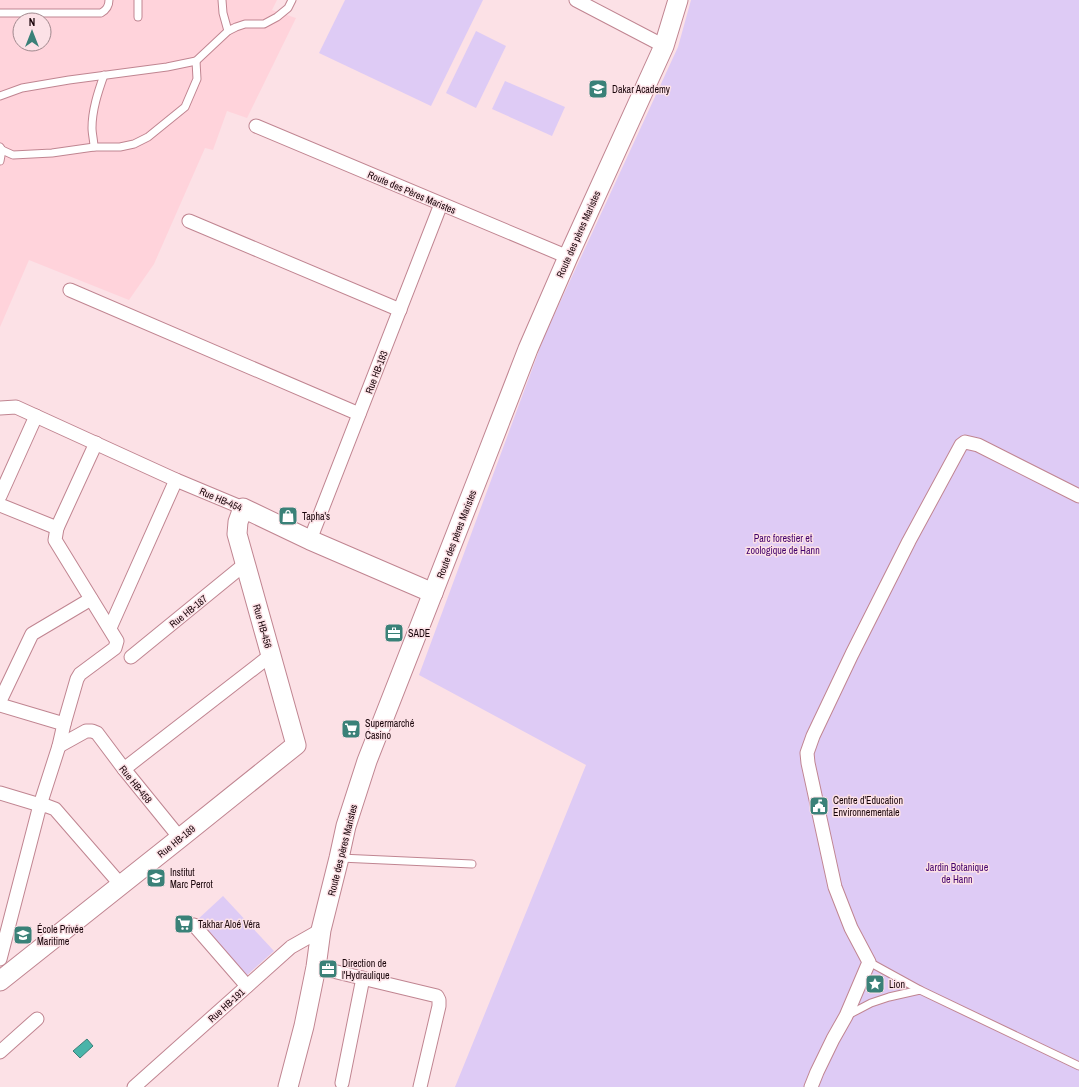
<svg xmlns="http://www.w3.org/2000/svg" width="1079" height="1087" font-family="'Archivo Narrow',sans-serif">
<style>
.built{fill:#ffd3db;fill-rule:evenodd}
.green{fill:#decbf5}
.water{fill:#49b4a9;stroke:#3b8079}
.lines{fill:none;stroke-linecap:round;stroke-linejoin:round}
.lane-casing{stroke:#c08591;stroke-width:9}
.street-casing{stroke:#c08591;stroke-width:15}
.secondary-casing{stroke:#c08591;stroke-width:21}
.lane{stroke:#fff;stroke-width:7}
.street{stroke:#fff;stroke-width:13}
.secondary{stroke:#fff;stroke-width:19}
.labels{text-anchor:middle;stroke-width:3;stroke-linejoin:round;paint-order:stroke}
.poi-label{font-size:10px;fill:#19050a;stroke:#fce1e6;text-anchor:start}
.street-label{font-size:10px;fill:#19050a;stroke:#fce1e6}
.park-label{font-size:10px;fill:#42006b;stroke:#fce1e6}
</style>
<rect width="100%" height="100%" fill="#fce1e6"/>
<path class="built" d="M 0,0 L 277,0 L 272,10 L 296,18 L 247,118 L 227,111 L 213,150 L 205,148 L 154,264 L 129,300 L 29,260 L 0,327 ZM 20,20 L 44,20 L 44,44 L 20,44 Z"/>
<g class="green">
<path d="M 345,0 L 483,0 L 431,106 L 319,53 Z"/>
<path d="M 691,0 L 1079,0 L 1079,1087 L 455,1087 L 586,765 L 419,675 L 544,337 L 678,47 Z"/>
<path d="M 476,31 L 506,46 L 476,108 L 446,93 Z"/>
<path d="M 505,81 L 565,107 L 552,136 L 492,109 Z"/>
<path d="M 223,896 L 274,951 L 246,976 L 196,921 Z"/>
</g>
<path class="water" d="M 87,1039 L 93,1046 L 80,1058 L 73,1051 Z"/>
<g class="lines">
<defs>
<g id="lane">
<path d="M 138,0 L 138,17"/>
<path d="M 222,0 L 223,13 L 228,31"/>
<path d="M 0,13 L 101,13 C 106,10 109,7 109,0"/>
<path d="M 0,96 L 22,88 L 69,80 L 167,67 L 196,61 L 228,31 L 236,27 L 245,24 L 264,24 L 277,17 L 288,8 L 292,0"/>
<path d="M 0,147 L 2,150 L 13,155 L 52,153 L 94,147 L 120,147 L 134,144 L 148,137 L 185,107 L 197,79 L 196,61"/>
<path d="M 94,147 C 94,141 92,134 92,128 C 92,110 98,92 104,75"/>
<path d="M 0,161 L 2,150"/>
<path d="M 340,858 L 472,864"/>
<path d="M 869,962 L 920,990"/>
<path d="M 848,1015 L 871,1003 L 889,997 L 920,990 L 1079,1066"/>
</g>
<g id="street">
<path d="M 576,0 L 664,46"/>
<path d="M 256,126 L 568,257"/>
<path d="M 189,221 L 400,310"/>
<path d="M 70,290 L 359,414"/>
<path d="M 0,408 L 16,407 L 176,480 L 243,508"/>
<path d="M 0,496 L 36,416"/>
<path d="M 0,505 L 57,528"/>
<path d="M 310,540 L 441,204"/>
<path d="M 110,628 L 176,480"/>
<path d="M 131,657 L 245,564"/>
<path d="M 0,701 L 32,634 L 91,599"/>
<path d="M 0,705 L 64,724"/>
<path d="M 59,746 L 86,731 L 92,731 L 97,733 L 124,769 L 180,838"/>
<path d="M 124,769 L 271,655"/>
<path d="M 0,793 L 40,805 L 47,806 L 55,809 L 121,885"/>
<path d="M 194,925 L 247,986"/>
<path d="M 0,959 L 40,805 L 59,746 L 64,724 L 77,679 L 80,674 L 115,648 L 117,641 L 55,540 L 57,528 L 96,443"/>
<path d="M 316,967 L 437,996 L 439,1000 L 439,1006 L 420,1087"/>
<path d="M 0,1052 L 37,1019"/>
<path d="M 342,1083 L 363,978"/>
<path d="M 134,1087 L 291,947 L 321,930"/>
<path d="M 811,1087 L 817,1072 L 833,1039 L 846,1016 L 869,962 L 851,928 L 835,887 L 808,763 L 807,753 L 813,736 L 852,654 L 909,541 L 961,445 L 965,442 L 978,445 L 1079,496"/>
</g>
<g id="secondary">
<path d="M 0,981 L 180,838 L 296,745 L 237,534 L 238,522 L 243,508 L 310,540 L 433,593"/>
<path d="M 288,1087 L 304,1026 L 316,967 L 321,930 L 339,858 L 346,826 L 367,761 L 483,465 L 528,349 L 568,257 L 664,46 L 678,0"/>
</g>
</defs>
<use href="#lane" class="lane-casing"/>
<use href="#street" class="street-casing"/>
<use href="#secondary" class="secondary-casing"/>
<use href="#lane" class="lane"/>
<use href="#street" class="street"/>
<use href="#secondary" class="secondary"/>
</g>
<defs>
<symbol id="school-square" viewBox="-11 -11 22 22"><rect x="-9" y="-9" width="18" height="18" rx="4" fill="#3a8178" stroke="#fce1e6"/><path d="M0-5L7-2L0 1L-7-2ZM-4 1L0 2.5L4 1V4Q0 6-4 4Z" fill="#fff"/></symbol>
<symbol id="shop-square" viewBox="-11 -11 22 22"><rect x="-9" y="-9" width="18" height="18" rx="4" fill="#3a8178" stroke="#fce1e6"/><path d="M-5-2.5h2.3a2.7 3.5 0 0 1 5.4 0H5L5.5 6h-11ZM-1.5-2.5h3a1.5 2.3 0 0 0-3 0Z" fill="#fff"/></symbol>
<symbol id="office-square" viewBox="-11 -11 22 22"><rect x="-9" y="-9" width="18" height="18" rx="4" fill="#3a8178" stroke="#fce1e6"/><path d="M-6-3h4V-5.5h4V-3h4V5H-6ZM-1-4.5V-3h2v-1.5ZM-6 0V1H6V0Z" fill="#fff"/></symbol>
<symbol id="supermarket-square" viewBox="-11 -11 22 22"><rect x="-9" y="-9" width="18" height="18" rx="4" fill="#3a8178" stroke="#fce1e6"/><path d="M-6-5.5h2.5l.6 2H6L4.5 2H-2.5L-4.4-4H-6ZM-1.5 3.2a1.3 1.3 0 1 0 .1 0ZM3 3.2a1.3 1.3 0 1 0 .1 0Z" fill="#fff"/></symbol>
<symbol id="civic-square" viewBox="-11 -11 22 22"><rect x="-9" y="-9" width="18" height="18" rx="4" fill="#3a8178" stroke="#fce1e6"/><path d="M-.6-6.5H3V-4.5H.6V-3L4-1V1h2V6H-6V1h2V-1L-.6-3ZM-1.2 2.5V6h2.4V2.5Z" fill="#fff"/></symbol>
<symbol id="university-square" viewBox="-11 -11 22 22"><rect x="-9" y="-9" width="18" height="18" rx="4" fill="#3a8178" stroke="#fce1e6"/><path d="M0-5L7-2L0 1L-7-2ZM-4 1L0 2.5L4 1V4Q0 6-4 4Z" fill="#fff"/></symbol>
<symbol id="sight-square" viewBox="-11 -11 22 22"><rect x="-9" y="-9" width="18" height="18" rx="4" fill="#3a8178" stroke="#fce1e6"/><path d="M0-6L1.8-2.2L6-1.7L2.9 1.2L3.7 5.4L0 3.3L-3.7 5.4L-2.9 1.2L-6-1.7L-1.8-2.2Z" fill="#fff"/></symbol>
</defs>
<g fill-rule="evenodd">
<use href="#school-square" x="587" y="78" width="22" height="22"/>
<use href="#shop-square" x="277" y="505" width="22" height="22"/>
<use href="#office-square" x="383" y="622" width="22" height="22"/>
<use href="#supermarket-square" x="340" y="718" width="22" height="22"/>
<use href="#civic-square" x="808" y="795" width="22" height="22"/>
<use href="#school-square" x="145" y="867" width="22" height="22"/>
<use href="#supermarket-square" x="173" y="913" width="22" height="22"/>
<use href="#university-square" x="12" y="924" width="22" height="22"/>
<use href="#office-square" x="317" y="958" width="22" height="22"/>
<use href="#sight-square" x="864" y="973" width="22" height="22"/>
</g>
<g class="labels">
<g class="poi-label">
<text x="612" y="93">Dakar Academy</text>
<text x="302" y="520">Tapha's</text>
<text x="408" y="637">SADE</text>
<text x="365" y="727">Supermarché<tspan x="365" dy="12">Casino</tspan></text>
<text x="833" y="804">Centre d'Education<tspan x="833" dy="12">Environnementale</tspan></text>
<text x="170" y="876">Institut<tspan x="170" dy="12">Marc Perrot</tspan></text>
<text x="198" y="928">Takhar Aloé Véra</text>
<text x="37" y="933">École Privée<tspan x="37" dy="12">Maritime</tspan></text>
<text x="342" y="967">Direction de<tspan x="342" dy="12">l'Hydraulique</tspan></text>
<text x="889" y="988">Lion</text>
</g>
<g class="street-label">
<text transform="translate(412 192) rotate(23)" y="4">Route des Pères Maristes</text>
<text transform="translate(578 234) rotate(-66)" y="4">Route des pères Maristes</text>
<text transform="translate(376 372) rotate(-69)" y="4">Rue HB-193</text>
<text transform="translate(221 499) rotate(23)" y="4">Rue HB-454</text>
<text transform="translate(456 534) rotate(-69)" y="4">Route des pères Maristes</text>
<text transform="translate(188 611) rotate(-39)" y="4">Rue HB-187</text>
<text transform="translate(263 626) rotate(74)" y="4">Rue HB-456</text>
<text transform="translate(136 784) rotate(51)" y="4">Rue HB-458</text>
<text transform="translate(176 841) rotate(-39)" y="4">Rue HB-189</text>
<text transform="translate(342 850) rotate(-76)" y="4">Route des pères Maristes</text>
<text transform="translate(226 1005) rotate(-42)" y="4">Rue HB-191</text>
</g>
<g class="park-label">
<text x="783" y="542">Parc forestier et<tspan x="783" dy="12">zoologique de Hann</tspan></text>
<text x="957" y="871">Jardin Botanique<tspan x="957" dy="12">de Hann</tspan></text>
</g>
</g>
<g transform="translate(32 32)"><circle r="19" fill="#fce1e6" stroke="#a1898e"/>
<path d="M0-3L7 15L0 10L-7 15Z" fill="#3a8178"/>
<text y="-6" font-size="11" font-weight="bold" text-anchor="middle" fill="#19050a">N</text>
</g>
</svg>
